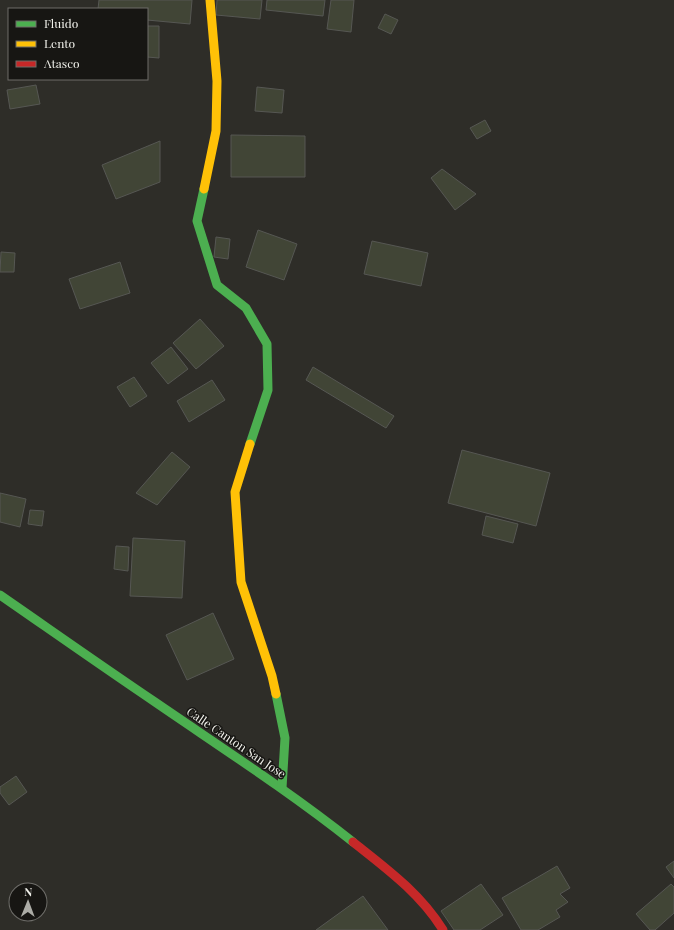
<svg xmlns="http://www.w3.org/2000/svg" width="674" height="930" font-family="'Playfair Display',serif">
<style>
.building{fill:#414536;stroke:#565753}
.lines{fill:none;stroke-linecap:round;stroke-linejoin:round}
.fast{stroke:#4caf50;stroke-width:9}
.slow{stroke:#ffc107;stroke-width:9}
.jam{stroke:#c62828;stroke-width:9}
.labels{text-anchor:middle;stroke-width:3;stroke-linejoin:round;paint-order:stroke}
.street-label{font-size:12px;fill:#f0f0ea;stroke:#171613}
</style>
<rect width="100%" height="100%" fill="#2e2d28"/>
<g class="building">
<path d="M 99,0 L 192,0 L 190,24 L 147,20 L 147,9 L 98,9 Z"/>
<path d="M 217,0 L 262,0 L 260,19 L 216,15 Z"/>
<path d="M 267,0 L 325,0 L 323,16 L 266,10 Z"/>
<path d="M 331,0 L 354,0 L 351,32 L 327,29 Z"/>
<path d="M 385,14 L 398,20 L 391,34 L 378,28 Z"/>
<path d="M 147,26 L 159,26 L 159,58 L 147,57 Z"/>
<path d="M 36,85 L 40,104 L 10,109 L 7,90 Z"/>
<path d="M 257,87 L 284,90 L 282,113 L 255,111 Z"/>
<path d="M 485,120 L 491,131 L 477,139 L 470,128 Z"/>
<path d="M 231,135 L 305,136 L 305,177 L 231,177 Z"/>
<path d="M 160,141 L 160,182 L 116,199 L 102,165 Z"/>
<path d="M 442,169 L 476,194 L 455,210 L 431,178 Z"/>
<path d="M 258,230 L 297,244 L 284,280 L 246,267 Z"/>
<path d="M 216,237 L 230,239 L 228,259 L 214,257 Z"/>
<path d="M 372,241 L 428,253 L 421,286 L 364,274 Z"/>
<path d="M 1,252 L 15,253 L 14,272 L 0,272 Z"/>
<path d="M 120,262 L 130,293 L 80,309 L 69,279 Z"/>
<path d="M 200,319 L 224,346 L 196,369 L 173,343 Z"/>
<path d="M 171,347 L 188,369 L 168,384 L 151,363 Z"/>
<path d="M 313,367 L 394,416 L 386,428 L 306,380 Z"/>
<path d="M 134,377 L 147,396 L 130,407 L 117,387 Z"/>
<path d="M 212,380 L 225,400 L 189,422 L 177,401 Z"/>
<path d="M 462,450 L 550,473 L 536,526 L 448,503 Z"/>
<path d="M 172,452 L 190,467 L 157,505 L 136,493 Z"/>
<path d="M 0,493 L 26,499 L 20,527 L 0,522 Z"/>
<path d="M 30,510 L 44,511 L 42,526 L 28,524 Z"/>
<path d="M 486,516 L 518,524 L 513,543 L 482,535 Z"/>
<path d="M 133,538 L 185,541 L 182,598 L 130,596 Z"/>
<path d="M 116,546 L 129,547 L 128,571 L 114,569 Z"/>
<path d="M 213,613 L 234,659 L 187,680 L 166,635 Z"/>
<path d="M 16,776 L 27,792 L 9,805 L 0,793 L 0,787 Z"/>
<path d="M 674,861 L 674,878 L 666,867 Z"/>
<path d="M 557,866 L 570,888 L 560,894 L 568,902 L 556,910 L 560,917 L 538,930 L 521,930 L 502,898 Z"/>
<path d="M 481,884 L 503,915 L 480,930 L 454,930 L 441,911 Z"/>
<path d="M 671,884 L 674,887 L 674,913 L 655,930 L 650,930 L 636,914 Z"/>
<path d="M 363,896 L 388,930 L 316,930 Z"/>
</g>
<g class="lines">
<g class="fast">
<path d="M 204,189 L 197,221 L 217,285 L 246,308 L 267,344 L 268,390 L 250,444"/>
<path d="M 0,595 C 52,631 103,667 155,702 C 222,748 290,792 353,842"/>
<path d="M 276,694 L 285,738 L 282,788"/>
</g>
<g class="slow">
<path d="M 204,189 L 216,131 L 217,81 L 210,0"/>
<path d="M 250,444 L 235,492 L 241,582 L 272,676 L 276,694"/>
</g>
<path class="jam" d="M 353,842 C 387,869 420,893 443,930"/>
</g>
<g class="labels">
<g class="street-label">
<text transform="translate(236 743) rotate(34)" y="4">Calle Canton San Jose</text>
</g>
</g>
<rect x="8" y="8" width="140" height="72" fill="#171613" stroke="#6e6d69"/>
<rect x="16" y="21" width="20" height="6" fill="#4caf50" stroke="#6e6d69"/>
<text x="44" y="28" font-size="12" fill="#f0f0ea">Fluido</text>
<rect x="16" y="41" width="20" height="6" fill="#ffc107" stroke="#6e6d69"/>
<text x="44" y="48" font-size="12" fill="#f0f0ea">Lento</text>
<rect x="16" y="61" width="20" height="6" fill="#c62828" stroke="#6e6d69"/>
<text x="44" y="68" font-size="12" fill="#f0f0ea">Atasco</text>
<g transform="translate(28 902) rotate(1)"><circle r="19" fill="#171613" stroke="#6e6d69"/>
<path d="M0-3L7 15L0 10L-7 15Z" fill="#acaca6"/>
<text y="-6" font-size="11" font-weight="bold" text-anchor="middle" fill="#f0f0ea">N</text>
</g>
</svg>
